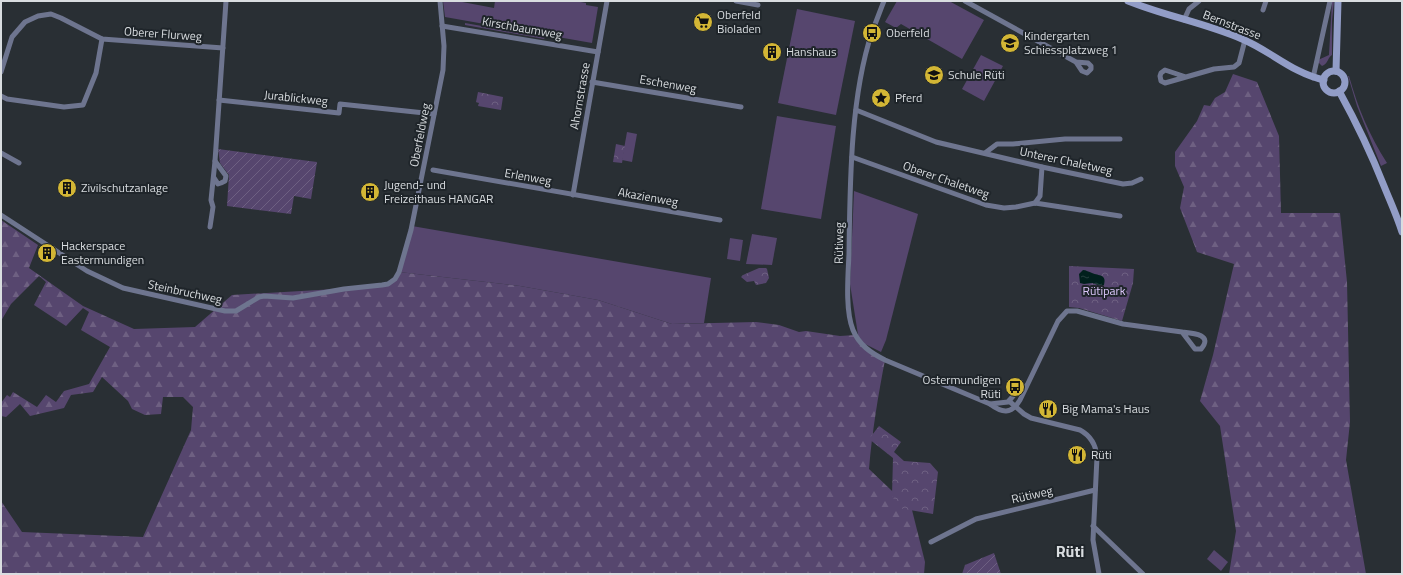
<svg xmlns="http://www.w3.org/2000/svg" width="1403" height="575" font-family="'Titillium Web',sans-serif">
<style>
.grass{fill:#56466e}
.forest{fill:url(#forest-firs)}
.park{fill:url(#park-crowns)}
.garden{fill:url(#garden-furrows)}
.water{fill:url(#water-ripples)}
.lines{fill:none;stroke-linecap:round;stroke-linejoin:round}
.minor{stroke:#6e758f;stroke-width:5}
.secondary{stroke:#929dc7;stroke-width:7}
.labels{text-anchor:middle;stroke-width:4;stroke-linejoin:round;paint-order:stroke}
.poi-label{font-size:12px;fill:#d9dde0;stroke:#1f252a;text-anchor:start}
.street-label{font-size:12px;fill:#d9dde0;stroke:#1f252a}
.park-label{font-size:12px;fill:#dcc7fb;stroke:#1f252a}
.district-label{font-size:16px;font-weight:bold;fill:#d9dde0;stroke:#1f252a}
</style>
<defs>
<pattern id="forest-firs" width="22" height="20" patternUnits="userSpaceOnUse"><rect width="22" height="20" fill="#56466e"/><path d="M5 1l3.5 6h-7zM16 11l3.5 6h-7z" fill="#6e6082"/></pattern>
<pattern id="park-crowns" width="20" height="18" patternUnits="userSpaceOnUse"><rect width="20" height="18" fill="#56466e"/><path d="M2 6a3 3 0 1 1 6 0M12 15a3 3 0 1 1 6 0" fill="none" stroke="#6e6082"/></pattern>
<pattern id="garden-furrows" width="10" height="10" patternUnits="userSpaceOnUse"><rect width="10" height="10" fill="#56466e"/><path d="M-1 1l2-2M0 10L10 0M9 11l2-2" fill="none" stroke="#6e6082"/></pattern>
<pattern id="water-ripples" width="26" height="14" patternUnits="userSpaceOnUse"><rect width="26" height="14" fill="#01201d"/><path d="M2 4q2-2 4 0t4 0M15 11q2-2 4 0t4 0" fill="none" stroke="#25403e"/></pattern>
</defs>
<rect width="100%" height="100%" fill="#292f34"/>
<g class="grass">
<path d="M 443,1 L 457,1 L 494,8 L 495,1 L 575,1 L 586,3 L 586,5 L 598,7 L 592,43 L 445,17 Z"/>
<path d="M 897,1 L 949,1 L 984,20 L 962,59 L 901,24 L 896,28 L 885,22 Z"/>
<path d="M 1332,1 L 1334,1 L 1332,21 L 1332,55 C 1328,57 1328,64 1322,66 L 1318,62 L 1318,60 L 1329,55 Z"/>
<path d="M 797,9 L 855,21 L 836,115 L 778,103 Z"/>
<path d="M 465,23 L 545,37 L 544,39 L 465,25 Z"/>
<path d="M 981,55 L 1003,66 L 984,101 L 962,89 Z"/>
<path d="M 1348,76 L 1349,76 C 1358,108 1369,135 1387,163 L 1381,166 L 1357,106 Z"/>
<path d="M 777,116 L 836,126 L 821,219 L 761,209 Z"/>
<path d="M 627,132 L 637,134 L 632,162 L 622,160 Z"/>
<path d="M 854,191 L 918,214 L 886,340 L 881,352 L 859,341 L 850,284 Z"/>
<path d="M 412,226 L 711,278 L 704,323 L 672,324 L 598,300 L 520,286 L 399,272 Z"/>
<path d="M 752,234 L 777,238 L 772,265 L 746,264 Z"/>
<path d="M 730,238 L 743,240 L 740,261 L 727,259 Z"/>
<path d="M 1214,550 L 1228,562 L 1221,571 L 1207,559 Z"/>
</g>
<g class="forest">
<path d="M 1233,74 L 1257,82 L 1279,136 L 1281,213 L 1340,213 L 1347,282 L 1350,422 L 1346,460 L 1366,574 L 1229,574 L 1236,531 L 1220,426 L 1200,401 L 1213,355 L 1234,264 L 1197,252 L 1180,208 L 1184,187 L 1175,166 L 1175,152 L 1197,121 L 1204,105 L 1210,106 L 1215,98 L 1225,92 Z"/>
<path d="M 1,220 L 38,245 L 29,268 L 83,306 L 134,329 L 195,327 L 232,295 L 370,287 L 388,284 L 399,272 L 520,286 L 598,300 L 672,324 L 756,322 L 779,325 L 799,332 L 806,331 L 840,336 L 855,335 L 859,341 L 885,360 C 878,396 872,433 869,469 L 912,510 L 925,562 L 924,574 L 1,574 L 1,501 L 22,532 L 143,537 L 191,430 L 193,407 L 183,397 L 163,397 L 161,414 L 145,415 L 132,409 L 128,401 L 102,377 L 93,392 L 71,395 L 64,408 L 30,416 L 20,404 L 6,417 L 1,416 L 1,403 L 7,395 L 10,397 L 13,392 L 37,407 L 46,395 L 56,402 L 64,391 L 89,384 L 110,347 L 81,330 L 89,312 L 83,308 L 66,326 L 34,305 L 46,282 L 39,276 L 11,304 L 1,321 Z"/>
</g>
<g class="park">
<path d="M 478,92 L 503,97 L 501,110 L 478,106 L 479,103 L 476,102 Z"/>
<path d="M 616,144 L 625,146 L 622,163 L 613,162 Z"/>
<path d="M 1069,266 L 1134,269 L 1133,283 L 1122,321 L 1079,308 L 1069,307 Z"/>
<path d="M 759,268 L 766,268 L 767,269 L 769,278 L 766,283 L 756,285 L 754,281 L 747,282 L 741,277 L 743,275 Z"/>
<path d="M 879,426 L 901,442 L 894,452 L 904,461 L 930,463 L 938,472 L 933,514 L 898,508 L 892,495 L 893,458 L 869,439 Z"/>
</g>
<g class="garden">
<path d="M 218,149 L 317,162 L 311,199 L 294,196 L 291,214 L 227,206 L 229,175 L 220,163 Z"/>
<path d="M 994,553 L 1001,574 L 962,574 L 965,565 Z"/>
</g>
<path class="water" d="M 1083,270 C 1086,270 1089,272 1092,273 C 1099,276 1107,274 1104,285 L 1101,286 L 1092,283 L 1084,284 L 1080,283 L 1079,274 Z"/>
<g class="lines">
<g class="minor">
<path d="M 736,1 L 758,5"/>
<path d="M 884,1 C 880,11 876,22 872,32 C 850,98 850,185 849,254 C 848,276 845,310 853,330 C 859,345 871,353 885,360 L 990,404 C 1002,413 1011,415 1020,400 L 1058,321 L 1067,311 L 1077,311 L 1123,324 L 1182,332 L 1195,349 L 1201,349 C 1214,334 1191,333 1182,332"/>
<path d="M 965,1 L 1076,62 L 1088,63 L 1091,66 L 1091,69 L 1087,73 L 1082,71 L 1076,62"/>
<path d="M 1263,10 L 1266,1"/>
<path d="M 1184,20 L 1189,9 L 1199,1"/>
<path d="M 442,26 L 598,52"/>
<path d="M 1,72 L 12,37 L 25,22 L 38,16 L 51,14 L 61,18 L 102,39 L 223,48"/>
<path d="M 1186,77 L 1165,83 L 1161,81 L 1160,76 L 1161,73 L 1165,70 L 1186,77 L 1214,69 L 1234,67 L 1239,63 L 1245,40"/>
<path d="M 1313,78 L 1330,1"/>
<path d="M 592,82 L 741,107"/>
<path d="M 1,96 L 7,99 L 64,107 L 83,105 L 96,73 L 102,39"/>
<path d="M 219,100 L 339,113 L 340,104 L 434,114"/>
<path d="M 856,110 L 936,142 L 1042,167 L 1123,184 L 1132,183 L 1141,179"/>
<path d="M 1,153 L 19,163"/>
<path d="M 985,153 L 997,144 L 1013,144 L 1065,139 L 1120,139"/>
<path d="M 852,157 L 986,205 L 1004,208 L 1016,207 L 1035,203 L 1120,216"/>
<path d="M 433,170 L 720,220"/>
<path d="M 214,178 L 218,184 L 221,183 L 225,181 L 226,176 L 215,161"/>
<path d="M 573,195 L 607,1"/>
<path d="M 1035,203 L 1040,196 L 1042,167"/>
<path d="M 1,215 L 87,271 L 123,288 L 225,311 L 236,311 L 259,297 L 264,296 L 293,298 L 344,289 L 382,285 L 388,284 L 395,279 L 399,272 L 411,230 L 443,70 L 444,46 L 440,1"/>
<path d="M 210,227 L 213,207 L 211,200 L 215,161 L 226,1"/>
<path d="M 1009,401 L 1024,414 L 1031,418 L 1080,430 C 1091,436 1096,445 1097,457 L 1093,540 L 1099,574"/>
<path d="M 990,404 L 1008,402 L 1014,395 L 1026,386"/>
<path d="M 1093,526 L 1143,574"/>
<path d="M 931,542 L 976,519 L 1095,490"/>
</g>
<g class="secondary">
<path d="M 1128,1 C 1165,16 1205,23 1242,39 C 1271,51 1292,73 1324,80"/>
<path d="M 1336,71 L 1338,1"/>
<circle cx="1334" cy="82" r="11"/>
<path d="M 1339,91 C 1356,122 1371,153 1384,186 C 1390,201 1397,216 1402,232"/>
</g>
</g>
<defs>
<symbol id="supermarket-disc" viewBox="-11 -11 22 22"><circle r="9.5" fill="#d3b635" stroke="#1f252a"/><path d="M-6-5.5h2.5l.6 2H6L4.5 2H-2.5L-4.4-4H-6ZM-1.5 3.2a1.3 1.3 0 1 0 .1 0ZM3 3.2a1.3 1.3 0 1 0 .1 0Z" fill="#111"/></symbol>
<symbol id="bus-disc" viewBox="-11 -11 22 22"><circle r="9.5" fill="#d3b635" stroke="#1f252a"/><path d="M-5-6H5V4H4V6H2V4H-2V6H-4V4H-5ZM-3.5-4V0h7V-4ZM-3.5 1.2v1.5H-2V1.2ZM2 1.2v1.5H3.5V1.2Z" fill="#111"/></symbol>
<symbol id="school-disc" viewBox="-11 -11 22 22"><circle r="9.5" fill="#d3b635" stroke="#1f252a"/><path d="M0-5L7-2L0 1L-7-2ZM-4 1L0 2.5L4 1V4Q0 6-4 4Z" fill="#111"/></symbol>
<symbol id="building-disc" viewBox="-11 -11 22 22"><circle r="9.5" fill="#d3b635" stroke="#1f252a"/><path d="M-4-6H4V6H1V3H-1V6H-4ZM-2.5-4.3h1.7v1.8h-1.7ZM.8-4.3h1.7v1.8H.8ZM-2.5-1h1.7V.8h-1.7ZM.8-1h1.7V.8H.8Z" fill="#111"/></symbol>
<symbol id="sight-disc" viewBox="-11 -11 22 22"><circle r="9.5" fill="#d3b635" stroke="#1f252a"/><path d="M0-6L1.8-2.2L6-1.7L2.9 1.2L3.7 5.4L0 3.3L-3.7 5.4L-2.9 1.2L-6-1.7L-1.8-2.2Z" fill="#111"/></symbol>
<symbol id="restaurant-disc" viewBox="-11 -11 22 22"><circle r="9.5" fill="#d3b635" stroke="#1f252a"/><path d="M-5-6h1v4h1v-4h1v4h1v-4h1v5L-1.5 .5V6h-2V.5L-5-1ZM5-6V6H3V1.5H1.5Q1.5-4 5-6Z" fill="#111"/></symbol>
</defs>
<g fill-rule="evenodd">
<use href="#supermarket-disc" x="692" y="11" width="22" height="22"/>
<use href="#bus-disc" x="861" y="22" width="22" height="22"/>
<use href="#school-disc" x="999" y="32" width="22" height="22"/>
<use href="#building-disc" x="761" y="41" width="22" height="22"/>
<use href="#school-disc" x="923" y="64" width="22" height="22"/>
<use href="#sight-disc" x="870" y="87" width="22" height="22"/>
<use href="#building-disc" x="56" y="177" width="22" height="22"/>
<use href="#building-disc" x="359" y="181" width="22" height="22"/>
<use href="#building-disc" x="36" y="242" width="22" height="22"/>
<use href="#bus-disc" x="1004" y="376" width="22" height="22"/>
<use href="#restaurant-disc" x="1037" y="398" width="22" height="22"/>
<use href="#restaurant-disc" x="1066" y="444" width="22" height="22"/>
</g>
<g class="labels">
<g class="poi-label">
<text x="717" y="19">Oberfeld<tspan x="717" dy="14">Bioladen</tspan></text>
<text x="886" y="37">Oberfeld</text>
<text x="1024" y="40">Kindergarten<tspan x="1024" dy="14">Schiessplatzweg 1</tspan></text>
<text x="786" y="56">Hanshaus</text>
<text x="948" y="79">Schule Rüti</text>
<text x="895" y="102">Pferd</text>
<text x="384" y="189">Jugend- und<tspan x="384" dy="14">Freizeithaus HANGAR</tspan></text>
<text x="81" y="192">Zivilschutzanlage</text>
<text x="61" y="250">Hackerspace<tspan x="61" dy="14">Eastermundigen</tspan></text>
<text x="1001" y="384" text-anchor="end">Ostermundigen<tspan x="1001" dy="14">Rüti</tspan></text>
<text x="1062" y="413">Big Mama's Haus</text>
<text x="1091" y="459">Rüti</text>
</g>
<g class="street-label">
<text transform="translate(1232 25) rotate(21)" y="4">Bernstrasse</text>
<text transform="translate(522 28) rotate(10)" y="4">Kirschbaumweg</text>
<text transform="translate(163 34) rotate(4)" y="4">Oberer Flurweg</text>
<text transform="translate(668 84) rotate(10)" y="4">Eschenweg</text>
<text transform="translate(580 96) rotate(-80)" y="4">Ahornstrasse</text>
<text transform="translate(296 98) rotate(6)" y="4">Jurablickweg</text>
<text transform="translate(420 135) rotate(-79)" y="4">Oberfeldweg</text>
<text transform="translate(1066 161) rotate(12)" y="4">Unterer Chaletweg</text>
<text transform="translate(528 177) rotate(10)" y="4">Erlenweg</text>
<text transform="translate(946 180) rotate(19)" y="4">Oberer Chaletweg</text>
<text transform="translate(648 197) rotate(10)" y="4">Akazienweg</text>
<text transform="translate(839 243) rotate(-89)" y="4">Rütiweg</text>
<text transform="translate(185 292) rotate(12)" y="4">Steinbruchweg</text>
<text transform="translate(1032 495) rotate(-13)" y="4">Rütiweg</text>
</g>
<g class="park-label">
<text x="1104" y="295">Rütipark</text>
</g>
<g class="district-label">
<text x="1070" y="557">Rüti</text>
</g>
</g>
<rect width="1403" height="575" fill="none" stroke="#d9dde0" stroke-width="4"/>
</svg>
